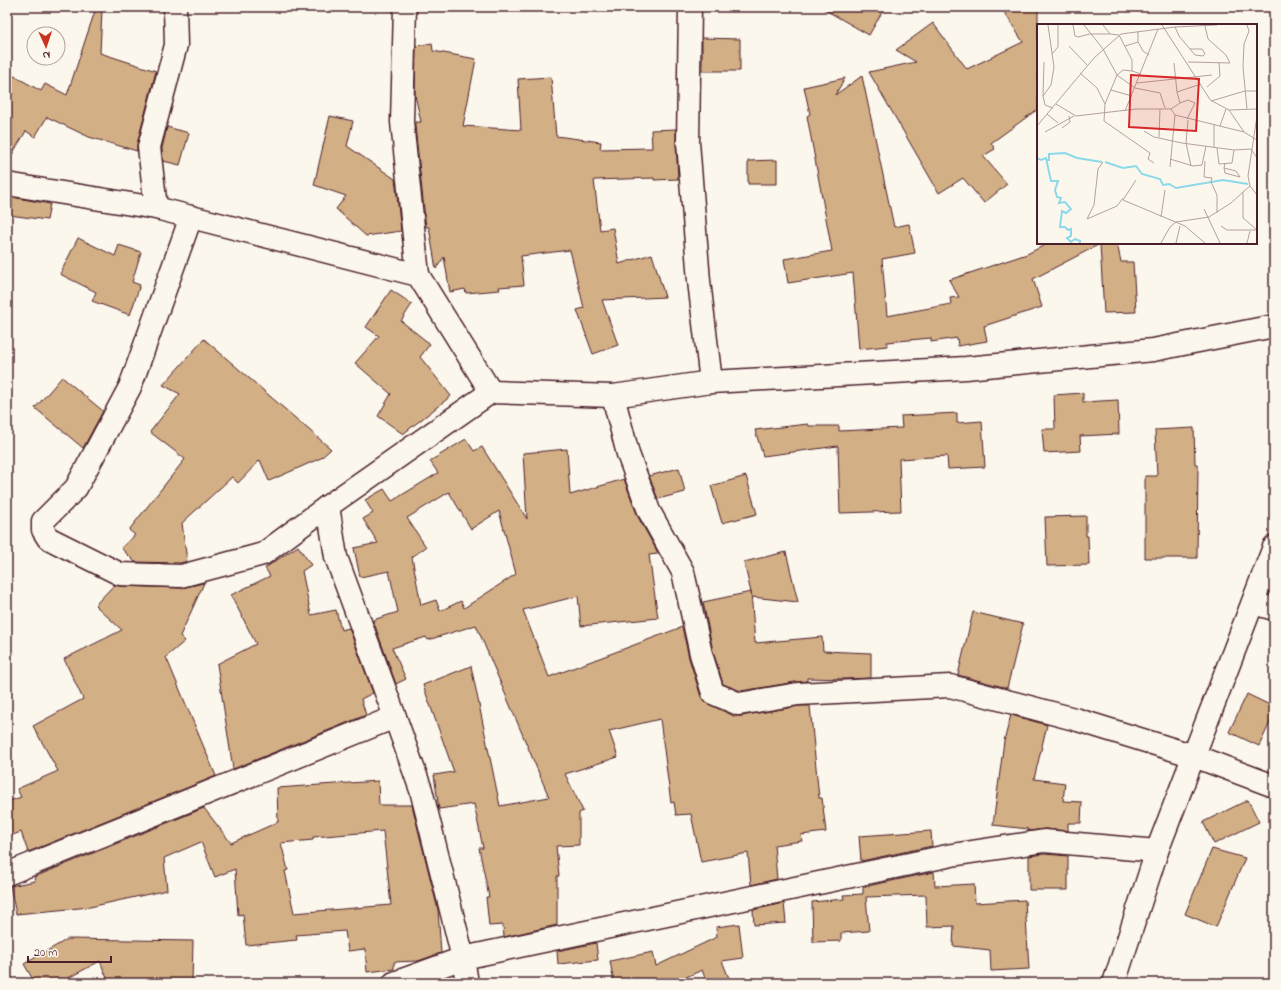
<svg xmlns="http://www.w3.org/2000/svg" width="1281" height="990" font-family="'Indie Flower',sans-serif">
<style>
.building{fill:#d3af85;stroke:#4a1f2b;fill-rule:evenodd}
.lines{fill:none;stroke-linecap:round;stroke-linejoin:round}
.minor-casing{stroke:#4a1f2b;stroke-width:25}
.minor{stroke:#fbf7ec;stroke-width:22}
.inset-river{fill:none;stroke:#8bd9e9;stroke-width:2}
.inset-road{fill:none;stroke:#b4a19f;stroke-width:1}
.view{fill:#d62828;fill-opacity:0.15;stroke:#d62828;stroke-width:2}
.inset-edge{fill:none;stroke:#4a1f2b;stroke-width:2}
</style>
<rect width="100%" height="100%" fill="#fbf7ec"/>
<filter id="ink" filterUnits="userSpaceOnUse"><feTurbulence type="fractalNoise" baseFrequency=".025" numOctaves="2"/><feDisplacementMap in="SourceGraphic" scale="8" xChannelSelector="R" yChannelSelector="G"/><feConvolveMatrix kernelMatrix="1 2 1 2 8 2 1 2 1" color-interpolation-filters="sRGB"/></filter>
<g filter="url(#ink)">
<g class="building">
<path d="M 820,7 L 885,7 L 869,35 Z"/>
<path d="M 1001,7 L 1038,7 L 1038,109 L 991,143 L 995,149 L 983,156 L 1007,184 L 984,203 L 963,178 L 939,193 L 869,72 L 916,62 L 896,50 L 933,23 L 967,69 L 1023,42 Z"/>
<path d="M 96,8 L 102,10 L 100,53 L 156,71 L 137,144 L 137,151 L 89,137 L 47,117 L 35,137 L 26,131 L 7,163 L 7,72 L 41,91 L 45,84 L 67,95 Z"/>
<path d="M 702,38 L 740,39 L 740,71 L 702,71 Z"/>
<path d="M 432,43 L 433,51 L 476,59 L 463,126 L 521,130 L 518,79 L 551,77 L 556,136 L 601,142 L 600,149 L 652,148 L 651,130 L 676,129 L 676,143 L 678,179 L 654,180 L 654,178 L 594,180 L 600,230 L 613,228 L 619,264 L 652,254 L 665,297 L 602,300 L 618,345 L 593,354 L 577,310 L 584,308 L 570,250 L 521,256 L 524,285 L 499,287 L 500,290 L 466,293 L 465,289 L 450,292 L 444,257 L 436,269 L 429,227 L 426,227 L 415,126 L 415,122 L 421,122 L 415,95 L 416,46 Z"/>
<path d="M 862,76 L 894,227 L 909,224 L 915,253 L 882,259 L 887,316 L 951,304 L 950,298 L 959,297 L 949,280 L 1027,254 L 1049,243 L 1117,243 L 1121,262 L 1133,262 L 1136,312 L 1104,313 L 1100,244 L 1033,279 L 1042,307 L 984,326 L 987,341 L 958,346 L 957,338 L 931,342 L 931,338 L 887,342 L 887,346 L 859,349 L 853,273 L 788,283 L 784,259 L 832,251 L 807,116 L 810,114 L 804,87 L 845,78 L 835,95 Z"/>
<path d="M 330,116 L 353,121 L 347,146 L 395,179 L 401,231 L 366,236 L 336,209 L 346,196 L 314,185 Z"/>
<path d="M 167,127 L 189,133 L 180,165 L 163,161 L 162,148 Z"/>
<path d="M 777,160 L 777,184 L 748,184 L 748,161 Z"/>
<path d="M 12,197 L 50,204 L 47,220 L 9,215 Z"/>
<path d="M 78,238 L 115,256 L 119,245 L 141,252 L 132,282 L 140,285 L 130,315 L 92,301 L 96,292 L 60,274 Z"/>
<path d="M 391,290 L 412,304 L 401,321 L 430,344 L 420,357 L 451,396 L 403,434 L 378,416 L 391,394 L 355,363 L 379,336 L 366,327 Z"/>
<path d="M 204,339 L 331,449 L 321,458 L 269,481 L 260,460 L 238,483 L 232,477 L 182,523 L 187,561 L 180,563 L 135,562 L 121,548 L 135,535 L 129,530 L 185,459 L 150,432 L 180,394 L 163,385 Z"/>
<path d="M 62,377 L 103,411 L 83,448 L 35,408 Z"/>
<path d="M 1083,393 L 1083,402 L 1118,400 L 1119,434 L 1080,436 L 1081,451 L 1044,453 L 1042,429 L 1055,429 L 1054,395 Z"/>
<path d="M 957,413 L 957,423 L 982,421 L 985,467 L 948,469 L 947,456 L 899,459 L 901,511 L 840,513 L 838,446 L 763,456 L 755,430 L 808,424 L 809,426 L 839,426 L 839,431 L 902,428 L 901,416 Z"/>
<path d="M 1194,428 L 1195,464 L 1198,464 L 1197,558 L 1145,558 L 1145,476 L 1157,476 L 1155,430 Z"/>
<path d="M 466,439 L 474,451 L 482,447 L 527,519 L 523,453 L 567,449 L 570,495 L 624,479 L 638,517 L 657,551 L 657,554 L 649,555 L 658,618 L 581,626 L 578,596 L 523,610 L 549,677 L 682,627 L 689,658 L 701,697 L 704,701 L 708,704 L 734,716 L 741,716 L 799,706 L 810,706 L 819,798 L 822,798 L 826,832 L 801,835 L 802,841 L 774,845 L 777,879 L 751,885 L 748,853 L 701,862 L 691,814 L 676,815 L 674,802 L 671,803 L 660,719 L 609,731 L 618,757 L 565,774 L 583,811 L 579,813 L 579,845 L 556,846 L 559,876 L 557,876 L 557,925 L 504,937 L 503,925 L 489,926 L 486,897 L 489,897 L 479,848 L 483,848 L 474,804 L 439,809 L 434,775 L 454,772 L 423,685 L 471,666 L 500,806 L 549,797 L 476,625 L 428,640 L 426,637 L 392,648 L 406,679 L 396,684 L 373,620 L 398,612 L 389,571 L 360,577 L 354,548 L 378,543 L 363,519 L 373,513 L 365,500 L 384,489 L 392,501 L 438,473 L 430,461 ZM 449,492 L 471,529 L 499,511 L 516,574 L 464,608 L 461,601 L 440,611 L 436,600 L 421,605 L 412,557 L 426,547 L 407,518 Z"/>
<path d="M 679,468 L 685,492 L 658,499 L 649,476 Z"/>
<path d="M 746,476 L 757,514 L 722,523 L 711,486 Z"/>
<path d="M 1086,516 L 1086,536 L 1088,536 L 1089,565 L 1047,566 L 1045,517 Z"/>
<path d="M 298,546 L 311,565 L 302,571 L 311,615 L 336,610 L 341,630 L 349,628 L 373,693 L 361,699 L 366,715 L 233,769 L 217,664 L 256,644 L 231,595 L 270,576 L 265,568 Z"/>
<path d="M 786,552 L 798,602 L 752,597 L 744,562 Z"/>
<path d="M 204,583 L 180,636 L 185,641 L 166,657 L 216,776 L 28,852 L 21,832 L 7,837 L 7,802 L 21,797 L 17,789 L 58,771 L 33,726 L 83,699 L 64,659 L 122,630 L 95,605 L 114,585 L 120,586 L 181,588 Z"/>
<path d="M 751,592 L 755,643 L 822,637 L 823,651 L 871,653 L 871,678 L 844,679 L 807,678 L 807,681 L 796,682 L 741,691 L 723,684 L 713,651 L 703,602 Z"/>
<path d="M 973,612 L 1023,624 L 1007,688 L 958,675 Z"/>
<path d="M 1247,694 L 1274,707 L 1274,714 L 1259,746 L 1229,732 Z"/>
<path d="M 1011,715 L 1047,725 L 1034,779 L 1065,783 L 1063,801 L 1082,802 L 1081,823 L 1068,823 L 1068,831 L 1045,829 L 1028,831 L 1028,829 L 993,825 L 1004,741 Z"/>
<path d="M 378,781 L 379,805 L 412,805 L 438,910 L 441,953 L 418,961 L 394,962 L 394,969 L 367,972 L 365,949 L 348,951 L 345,931 L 296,935 L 297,940 L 246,945 L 243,914 L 238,915 L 235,869 L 215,877 L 201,842 L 164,858 L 167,890 L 90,907 L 16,914 L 10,886 L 35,881 L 34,877 L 204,808 L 231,843 L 278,822 L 277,788 ZM 383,831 L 391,905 L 294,913 L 285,871 L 288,870 L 281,843 L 313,840 L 313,837 Z"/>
<path d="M 1248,800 L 1259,822 L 1214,844 L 1203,822 Z"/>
<path d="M 931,831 L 932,846 L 861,861 L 859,836 Z"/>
<path d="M 1212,849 L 1245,858 L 1216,927 L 1185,914 Z"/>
<path d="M 1044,854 L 1068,856 L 1068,890 L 1029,890 L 1029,856 Z"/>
<path d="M 934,872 L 935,886 L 974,884 L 975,903 L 1025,900 L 1029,969 L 991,971 L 990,950 L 953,946 L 954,926 L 927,927 L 926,895 L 866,897 L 869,931 L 841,933 L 841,941 L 813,942 L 812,902 L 844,899 L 843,895 L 863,894 L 863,887 Z"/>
<path d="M 784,903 L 786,923 L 754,925 L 753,910 Z"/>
<path d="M 739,924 L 743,958 L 722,961 L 731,983 L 707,983 L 702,970 L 673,983 L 614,983 L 610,961 L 653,952 L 656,966 L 717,937 L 716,927 Z"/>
<path d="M 68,939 L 193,941 L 192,983 L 109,983 L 100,961 L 59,983 L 35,983 L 24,964 Z"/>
<path d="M 596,943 L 598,960 L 558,964 L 557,951 Z"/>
</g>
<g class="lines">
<defs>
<g id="minor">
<path d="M 405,7 L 402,122 L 418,275"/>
<path d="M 690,7 L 688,142 L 699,281 L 711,382"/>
<path d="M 7,184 L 156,208 L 418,275 L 491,392"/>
<path d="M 156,208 L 149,147 L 176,45 L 175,7"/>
<path d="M 191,217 L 130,387 L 76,488 L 43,521 L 43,530 L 48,538 L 120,574 L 181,576 L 263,554 L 328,506"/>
<path d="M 613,396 L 628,454 L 649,511 L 683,572 L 701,654 L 713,693 L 739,704 L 798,694 L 950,686 L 1078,720 L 1194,756 L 1274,786"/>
<path d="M 1253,603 L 1274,609"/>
<path d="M 395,717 L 421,790 L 463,958 L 467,983"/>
<path d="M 7,874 L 395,717 L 336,557 L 328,506 L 491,392 L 613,396 L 711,382 L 966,368 L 1153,350 L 1274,326"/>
<path d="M 394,983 L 463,958 L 952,855 L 1044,841 L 1157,851"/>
<path d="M 1114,983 L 1157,851 L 1274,547"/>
</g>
</defs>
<use href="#minor" class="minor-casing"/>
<use href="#minor" class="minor"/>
</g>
</g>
<g transform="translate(1037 24)">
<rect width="220" height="220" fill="#fbf7ec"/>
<path class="inset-river" d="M 0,134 L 4,136 L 9,134 L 14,157 L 21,157 L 18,166 L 20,173 L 24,174 L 22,179 L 28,178 L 34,185 L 29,189 L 25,187 L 23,203 L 28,203 L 31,206 L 34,205 L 34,212 L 30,214 L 34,218 L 38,215 L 43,217 L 43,219M 10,136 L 12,136 L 12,130 L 28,129 L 40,134 L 65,138M 68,138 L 86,144 L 99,142 L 105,150 L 123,155 L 126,161 L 132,160 L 139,164 L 186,156 L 211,160"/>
<path class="inset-road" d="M 36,1 L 38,12 L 41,13 L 53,10 L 73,10 L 66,1M 47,1 L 66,25 L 80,51 L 68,80 L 67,97 L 113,129 L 111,135 L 117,139M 125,1 L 174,77 L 208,67 L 220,67M 210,1 L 212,7 L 207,20 L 206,43 L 210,85M 138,3 L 142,12 L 158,31 L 166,32 L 168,30 L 165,25 L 153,25M 73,10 L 82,11 L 95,36 L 95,47 L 104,50M 101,18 L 106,27 L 112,31M 32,22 L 50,41M 88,22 L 101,18 L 101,7M 15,30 L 21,23 L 21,1M 7,38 L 6,72 L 14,61 L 17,43 L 11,1M 151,38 L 193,39 L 189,31 L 171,15 L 168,2M 137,39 L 140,68M 95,47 L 86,46 L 80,51 L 98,64 L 123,69 L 128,84M 43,49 L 60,64 L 68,80M 100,59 L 175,51M 170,63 L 183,52 L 182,39M 74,66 L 95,72M 6,72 L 8,81 L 16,84M 175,77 L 192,86 L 207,108M 143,79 L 151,76 L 158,79 L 150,95M 19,80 L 39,92 L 99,85 L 134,85 L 143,79 L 140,68 L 164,60M 134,85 L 138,91 L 207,108 L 220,116M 192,86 L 220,85M 88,87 L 121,5M 10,90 L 21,99M 220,92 L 211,152 L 213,162 L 220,171M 151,96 L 149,119 L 154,142M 177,101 L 177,123M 0,102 L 57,34 L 84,10 L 138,3 L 180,1M 183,102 L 189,85M 25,104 L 33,98 L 32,92M 107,107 L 117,113 L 145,119 L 197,126 L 214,125 L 220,134M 8,108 L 37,92M 122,113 L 123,85M 180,124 L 182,140 L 195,139 L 197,126M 133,135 L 156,142 L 165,141 L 169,122M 168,137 L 167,153 L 175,154 L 174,158 L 180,171 L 180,189M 66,138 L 61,145 L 57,181 L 50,195 L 80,182 L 86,174M 133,143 L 138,91M 187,144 L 188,149 L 203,153 L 199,147 L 187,144 L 188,139M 99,156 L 86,176 L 148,202 L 168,219M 213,162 L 206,168 L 206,194 L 220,206M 167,185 L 183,219M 124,193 L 128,166M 184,202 L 190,206 L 220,206M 124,219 L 133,203 L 139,198 L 172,193 L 194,179 L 206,168M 139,219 L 143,202M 210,219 L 213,207"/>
<path class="view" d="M 94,51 L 162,55 L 159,107 L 92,103 Z"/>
<rect width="220" height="220" class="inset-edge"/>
</g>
<rect width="1281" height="990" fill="none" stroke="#fbf7ec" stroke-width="24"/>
<rect x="12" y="12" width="1257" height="966" fill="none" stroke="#4a1f2b" stroke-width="1.5" filter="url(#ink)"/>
<g transform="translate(46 46) rotate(177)"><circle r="19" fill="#fbf7ec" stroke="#b4a19f"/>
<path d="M0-3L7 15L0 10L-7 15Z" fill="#c8321e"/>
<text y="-6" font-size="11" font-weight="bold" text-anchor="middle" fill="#4a1f2b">N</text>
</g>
<path d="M28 956v6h83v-6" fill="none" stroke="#4a1f2b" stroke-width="2"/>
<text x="34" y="956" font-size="12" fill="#4a1f2b" stroke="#fbf7ec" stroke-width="3" paint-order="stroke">20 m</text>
</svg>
